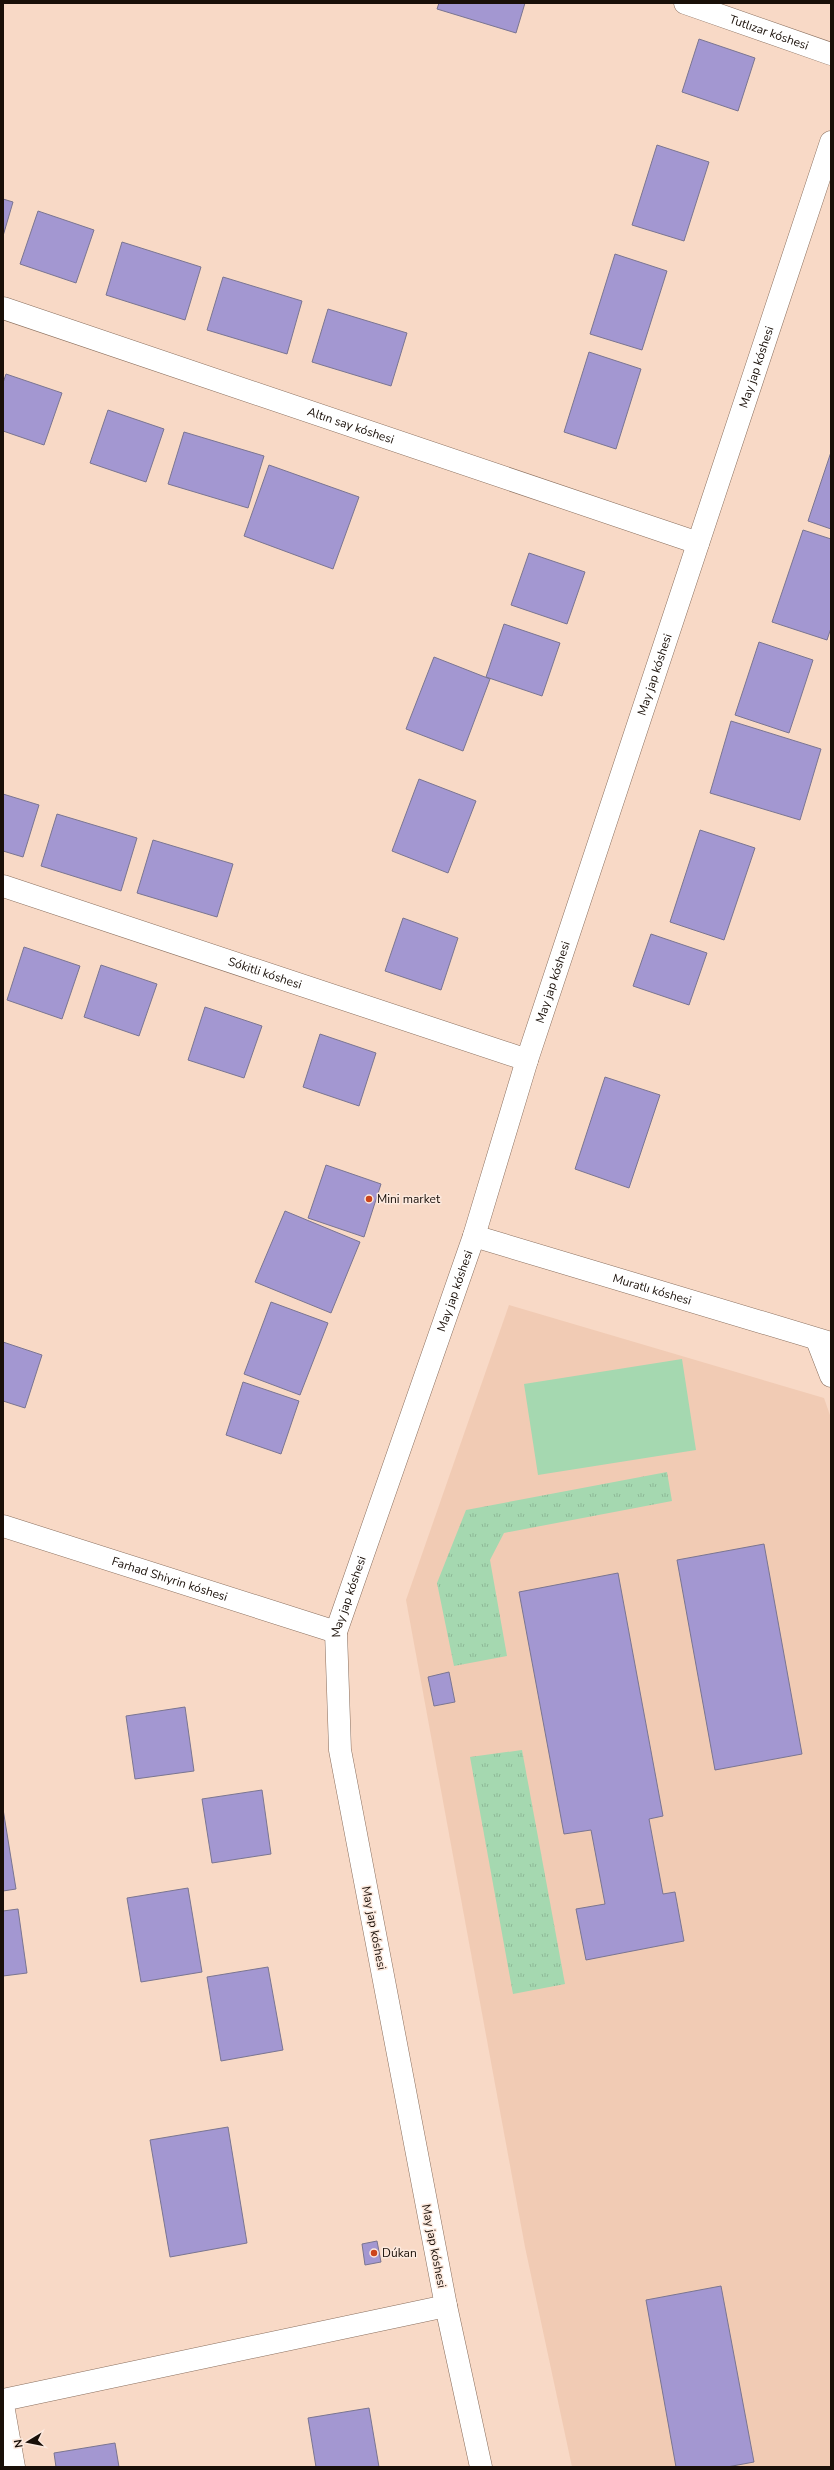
<svg xmlns="http://www.w3.org/2000/svg" width="834" height="2470" font-family="'Nunito Sans',sans-serif">
<style>
.built{fill:#f1cbb4}
.grass{fill:url(#grass-tufts)}
.pitch{fill:#a5d8b0}
.building{fill:#a397d1;stroke:#7a7591}
.lines{fill:none;stroke-linecap:round;stroke-linejoin:round}
.street-casing{stroke:#8a6f5e;stroke-width:23}
.street{stroke:#fff;stroke-width:22}
.poi-dot{fill:#cd451b;stroke:#fce9de;stroke-width:1.5}
.labels{text-anchor:middle;stroke-width:3;stroke-linejoin:round;paint-order:stroke}
.street-label{font-size:12px;fill:#190f08;stroke:#fce9de}
.poi-label{font-size:12px;fill:#190f08;stroke:#fce9de;text-anchor:start}
</style>
<defs>
<pattern id="grass-tufts" width="24" height="20" patternUnits="userSpaceOnUse"><rect width="24" height="20" fill="#a5d8b0"/><path d="M3 7l-1-3M5 7V3M7 7l1-3M15 17l-1-3M17 17v-4M19 17l1-3" fill="none" stroke="#8db896"/></pattern>
</defs>
<rect width="100%" height="100%" fill="#f8d9c6"/>
<path class="built" d="M 509,1305 L 824,1398 L 831,1418 L 831,2467 L 572,2467 L 525,2247 L 406,1600 Z"/>
<g class="grass">
<path d="M 667,1472 L 672,1501 L 504,1533 L 490,1560 L 507,1656 L 454,1666 L 437,1583 L 466,1510 Z"/>
<path d="M 522,1750 L 565,1984 L 513,1994 L 470,1757 Z"/>
</g>
<path class="pitch" d="M 682,1359 L 696,1450 L 538,1475 L 524,1384 Z"/>
<g class="building">
<path d="M 439,3 L 525,3 L 516,33 L 437,9 Z"/>
<path d="M 699,39 L 755,58 L 738,111 L 682,92 Z"/>
<path d="M 657,145 L 709,162 L 684,241 L 632,225 Z"/>
<path d="M 3,199 L 13,202 L 3,236 Z"/>
<path d="M 38,211 L 94,230 L 76,283 L 20,264 Z"/>
<path d="M 122,242 L 201,267 L 185,320 L 106,295 Z"/>
<path d="M 615,254 L 667,271 L 642,350 L 590,334 Z"/>
<path d="M 223,277 L 302,301 L 287,354 L 207,330 Z"/>
<path d="M 328,309 L 407,333 L 391,386 L 312,362 Z"/>
<path d="M 589,352 L 641,369 L 616,449 L 564,432 Z"/>
<path d="M 6,374 L 62,393 L 44,445 L 3,431 L 3,383 Z"/>
<path d="M 108,410 L 164,429 L 146,482 L 90,463 Z"/>
<path d="M 184,432 L 264,456 L 248,508 L 168,484 Z"/>
<path d="M 831,452 L 831,529 L 808,521 Z"/>
<path d="M 269,465 L 359,497 L 333,569 L 244,536 Z"/>
<path d="M 803,530 L 831,539 L 831,628 L 827,640 L 772,622 Z"/>
<path d="M 529,553 L 585,572 L 567,624 L 511,605 Z"/>
<path d="M 504,624 L 560,643 L 542,696 L 486,677 Z"/>
<path d="M 759,642 L 813,660 L 789,733 L 735,715 Z"/>
<path d="M 434,657 L 490,679 L 463,751 L 406,729 Z"/>
<path d="M 731,721 L 821,749 L 800,820 L 710,793 Z"/>
<path d="M 419,779 L 476,801 L 448,873 L 392,851 Z"/>
<path d="M 3,794 L 39,805 L 23,857 L 3,851 Z"/>
<path d="M 57,814 L 137,838 L 121,891 L 41,866 Z"/>
<path d="M 700,830 L 755,848 L 724,940 L 670,922 Z"/>
<path d="M 153,840 L 233,864 L 217,917 L 137,893 Z"/>
<path d="M 403,918 L 458,938 L 441,990 L 385,971 Z"/>
<path d="M 651,934 L 707,953 L 689,1005 L 633,986 Z"/>
<path d="M 24,947 L 80,966 L 62,1019 L 7,1000 Z"/>
<path d="M 101,965 L 157,984 L 139,1036 L 84,1017 Z"/>
<path d="M 205,1007 L 262,1026 L 244,1078 L 188,1060 Z"/>
<path d="M 320,1034 L 376,1053 L 359,1106 L 303,1087 Z"/>
<path d="M 605,1077 L 660,1095 L 629,1188 L 575,1169 Z"/>
<path d="M 326,1165 L 381,1184 L 364,1237 L 308,1218 Z"/>
<path d="M 285,1211 L 360,1242 L 331,1313 L 255,1282 Z"/>
<path d="M 271,1302 L 328,1323 L 300,1395 L 244,1374 Z"/>
<path d="M 3,1342 L 42,1355 L 25,1408 L 3,1401 Z"/>
<path d="M 243,1382 L 299,1401 L 281,1454 L 226,1435 Z"/>
<path d="M 764,1544 L 802,1754 L 715,1770 L 677,1560 Z"/>
<path d="M 618,1573 L 663,1816 L 649,1819 L 663,1894 L 675,1892 L 684,1941 L 586,1960 L 576,1909 L 605,1904 L 591,1830 L 564,1834 L 519,1592 Z"/>
<path d="M 449,1672 L 455,1702 L 434,1706 L 428,1677 Z"/>
<path d="M 185,1707 L 194,1771 L 135,1779 L 126,1716 Z"/>
<path d="M 262,1790 L 271,1854 L 212,1863 L 202,1799 Z"/>
<path d="M 3,1809 L 16,1889 L 3,1891 Z"/>
<path d="M 188,1888 L 202,1972 L 141,1982 L 127,1898 Z"/>
<path d="M 18,1909 L 27,1973 L 3,1976 L 3,1911 Z"/>
<path d="M 268,1967 L 283,2050 L 221,2061 L 207,1977 Z"/>
<path d="M 228,2127 L 247,2243 L 170,2257 L 150,2140 Z"/>
<path d="M 377,2241 L 381,2262 L 365,2265 L 362,2244 Z"/>
<path d="M 721,2286 L 754,2462 L 727,2467 L 676,2467 L 646,2300 Z"/>
<path d="M 369,2408 L 379,2467 L 316,2467 L 308,2418 Z"/>
<path d="M 115,2443 L 119,2467 L 56,2467 L 54,2453 Z"/>
</g>
<g class="lines">
<defs>
<g id="street">
<path id="s1" d="M 685,3 L 831,54"/>
<path id="s2" d="M 3,308 L 698,543"/>
<path id="s3" d="M 3,886 L 527,1060"/>
<path id="s4" d="M 474,1236 L 831,1343"/>
<path d="M 817,1340 L 831,1376"/>
<path id="s5" d="M 3,1526 L 336,1632"/>
<path d="M 3,2400 L 446,2306"/>
<path d="M 3,2405 L 14,2467"/>
<path id="s6" d="M 481,2467 L 446,2306 L 340,1750 L 336,1632 L 474,1236 L 527,1060 L 831,142"/>
</g>
</defs>
<use href="#street" class="street-casing"/>
<use href="#street" class="street"/>
</g>
<g class="poi-dot">
<circle cx="369" cy="1199" r="4"/>
<circle cx="374" cy="2253" r="4"/>
</g>
<g class="labels">
<g class="street-label">
<text dy="4" stroke="none"><textPath href="#s1" startOffset="89">Tutlızar kóshesi</textPath></text>
<text dy="4" stroke="none"><textPath href="#s6" startOffset="2182">May jap kóshesi</textPath></text>
<text dy="4" stroke="none"><textPath href="#s2" startOffset="367">Altın say kóshesi</textPath></text>
<text dy="4" stroke="none"><textPath href="#s6" startOffset="1858">May jap kóshesi</textPath></text>
<text dy="4" stroke="none"><textPath href="#s3" startOffset="276">Sókitli kóshesi</textPath></text>
<text dy="4" stroke="none"><textPath href="#s6" startOffset="1534">May jap kóshesi</textPath></text>
<text dy="4" stroke="none"><textPath href="#s4" startOffset="186">Muratlı kóshesi</textPath></text>
<text dy="4" stroke="none"><textPath href="#s6" startOffset="1210">May jap kóshesi</textPath></text>
<text dy="4" stroke="none"><textPath href="#s5" startOffset="175">Farhad Shiyrin kóshesi</textPath></text>
<text dy="4" stroke="none"><textPath href="#s6" startOffset="886">May jap kóshesi</textPath></text>
<text transform="translate(374 1928) rotate(79)" y="4">May jap kóshesi</text>
<text transform="translate(434 2246) rotate(79)" y="4">May jap kóshesi</text>
</g>
<g class="poi-label">
<text x="377" y="1203">Mini market</text>
<text x="382" y="2257">Dúkan</text>
</g>
</g>
<rect width="834" height="2470" fill="none" stroke="#190f08" stroke-width="8"/>
<g transform="translate(28 2442) rotate(260)" stroke="#fce9de" stroke-width="3" paint-order="stroke">
<path d="M0-3L7 15L0 10L-7 15Z" fill="#190f08"/>
<text y="-6" font-size="11" font-weight="bold" text-anchor="middle" fill="#190f08">N</text>
</g>
</svg>
